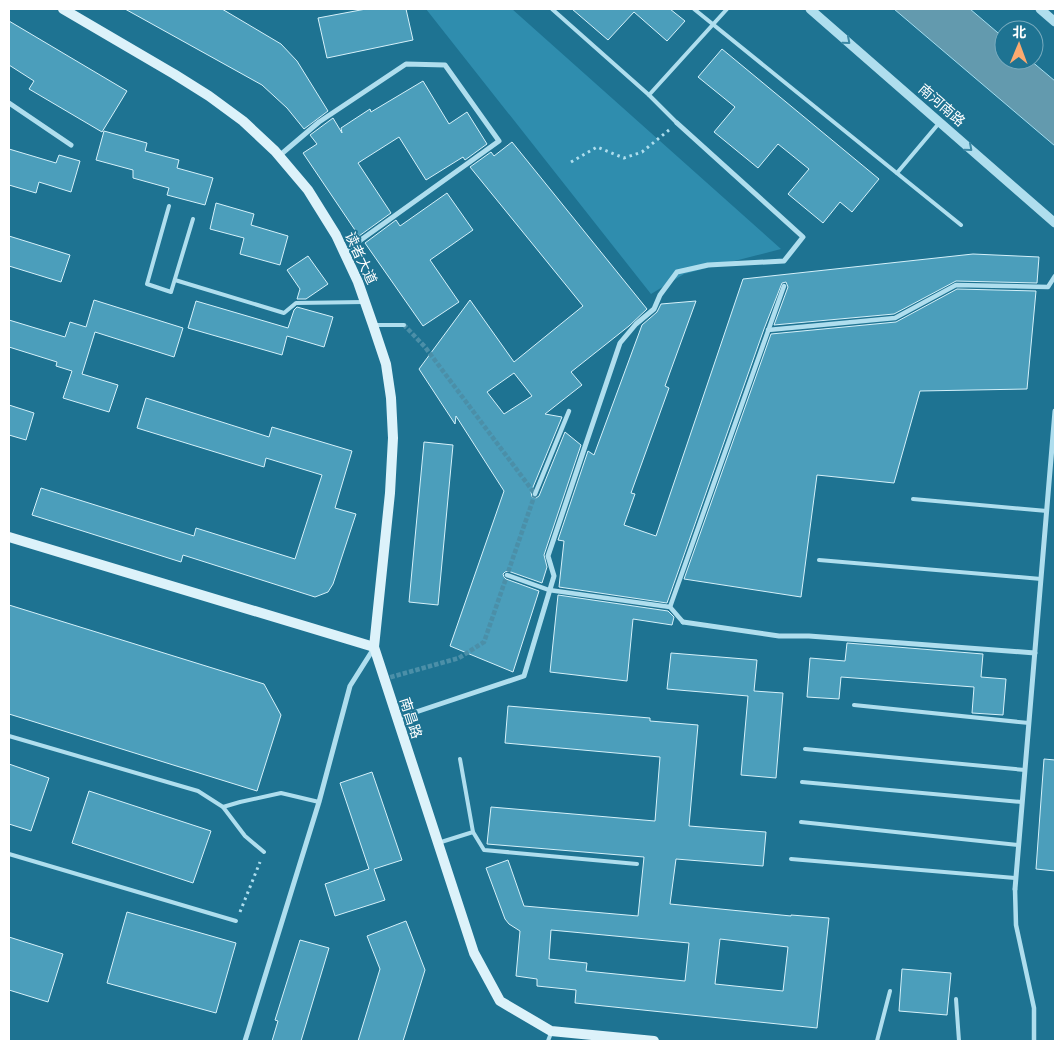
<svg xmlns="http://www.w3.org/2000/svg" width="1064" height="1050" font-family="'Titillium Web','Noto Sans SC',sans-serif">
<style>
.green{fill:#2f8dae}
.water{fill:#639aae;stroke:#a3ddef}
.building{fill:#4b9ebb;stroke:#d5f1fa;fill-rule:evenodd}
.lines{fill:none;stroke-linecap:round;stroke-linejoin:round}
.pedestrian-tunnel{stroke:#4b8fa8;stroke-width:4.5;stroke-dasharray:4.5 2;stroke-linecap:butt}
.path{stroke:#afdeee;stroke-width:3;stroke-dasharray:2.5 4;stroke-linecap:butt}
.service{stroke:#afdeee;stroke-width:4}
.pedestrian{stroke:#afdeee;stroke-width:4.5}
.minor{stroke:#afdeee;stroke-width:5}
.tertiary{stroke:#afdeee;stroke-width:9}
.secondary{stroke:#dcf2fa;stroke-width:10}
.oneway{stroke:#3b88a4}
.labels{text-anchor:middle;stroke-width:4;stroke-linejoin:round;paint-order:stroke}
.street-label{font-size:14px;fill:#fff;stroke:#1e7392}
</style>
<rect width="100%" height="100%" fill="#1e7392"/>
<path class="green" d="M 426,9 L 512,9 L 781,249 L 684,274 L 651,294 Z"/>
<path class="water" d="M 894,9 L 970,9 L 1004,38 L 1004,60 L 1030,60 L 1055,81 L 1055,146 Z"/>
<g class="building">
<path d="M 125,9 L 222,9 L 281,44 L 297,61 L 328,111 L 304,129 L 287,108 L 262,85 Z"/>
<path d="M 366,9 L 406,9 L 413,40 L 327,58 L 318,18 Z"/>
<path d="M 572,9 L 670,9 L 685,21 L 667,41 L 634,12 L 608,40 Z"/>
<path d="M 9,21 L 127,91 L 102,132 L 29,89 L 34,81 L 9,65 Z"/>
<path d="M 722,49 L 879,179 L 852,212 L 840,202 L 823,223 L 788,194 L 809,169 L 778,144 L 758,168 L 714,132 L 735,107 L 698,77 Z"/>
<path d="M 423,81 L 449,124 L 467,112 L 487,144 L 465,160 L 463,157 L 426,180 L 399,137 L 358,163 L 391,213 L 359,236 L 303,153 L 317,144 L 310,135 L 333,118 L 342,133 L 341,128 L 370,109 L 371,112 Z"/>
<path d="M 104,131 L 147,143 L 145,151 L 179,160 L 177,168 L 213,178 L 205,205 L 167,195 L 169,188 L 133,178 L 133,170 L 96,160 Z"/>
<path d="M 512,142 L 647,309 L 629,326 L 571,372 L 582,385 L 545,414 L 562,417 L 531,492 L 532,497 L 536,498 L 539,496 L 565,432 L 581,445 L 544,555 L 547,567 L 542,583 L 508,571 L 505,572 L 503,574 L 504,577 L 506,579 L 539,591 L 513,672 L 450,646 L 504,491 L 456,416 L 455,424 L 419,369 L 470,300 L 514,362 L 583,306 L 470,167 L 491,152 L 494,156 ZM 514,373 L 532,396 L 504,414 L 487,392 Z"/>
<path d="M 9,149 L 56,163 L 59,155 L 80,161 L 71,192 L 39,182 L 36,193 L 9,185 Z"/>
<path d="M 447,193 L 473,230 L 430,260 L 459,302 L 423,326 L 365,243 L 396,220 L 400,226 Z"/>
<path d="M 216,203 L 254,214 L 251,225 L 288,236 L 280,265 L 240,254 L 244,238 L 210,229 Z"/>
<path d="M 9,236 L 70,255 L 61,282 L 9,266 Z"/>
<path d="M 973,254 L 1039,257 L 1037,283 L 956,281 L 894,314 L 774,325 L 788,287 L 786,282 L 782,283 L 764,329 L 667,603 L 559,587 L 564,541 L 558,540 L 588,451 L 594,455 L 642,325 L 657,312 L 661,304 L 696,301 L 665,386 L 669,388 L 631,493 L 635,494 L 624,525 L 656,536 L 743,279 Z"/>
<path d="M 308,256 L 328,284 L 306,299 L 297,299 L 300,289 L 287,270 Z"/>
<path d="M 957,289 L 1036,291 L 1027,389 L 920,391 L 894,483 L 817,475 L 801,597 L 684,579 L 771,334 L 896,322 Z"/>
<path d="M 94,300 L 183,328 L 174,357 L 95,332 L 82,374 L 118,385 L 109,412 L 63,398 L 72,371 L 56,366 L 57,362 L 9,347 L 9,320 L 65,337 L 70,322 L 86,327 Z"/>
<path d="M 196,301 L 288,328 L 294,310 L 297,307 L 333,317 L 324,347 L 287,336 L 282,355 L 188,328 Z"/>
<path d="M 146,398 L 269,437 L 272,427 L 352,451 L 335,508 L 356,514 L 333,584 L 328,592 L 315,597 L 183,555 L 181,562 L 32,515 L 41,488 L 194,536 L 196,528 L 295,559 L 322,475 L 266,458 L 264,467 L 137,428 Z"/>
<path d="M 9,405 L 34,413 L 26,440 L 9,435 Z"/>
<path d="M 424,442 L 453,445 L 438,605 L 409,602 Z"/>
<path d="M 558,595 L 668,611 L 674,617 L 672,625 L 633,619 L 627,681 L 550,672 Z"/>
<path d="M 9,605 L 264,684 L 281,715 L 257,791 L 9,714 Z"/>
<path d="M 847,643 L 983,654 L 981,677 L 1006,679 L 1003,715 L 972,713 L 974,687 L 841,677 L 839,699 L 807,697 L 810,658 L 845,661 Z"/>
<path d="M 671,653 L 757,660 L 754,691 L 783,693 L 776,778 L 741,775 L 748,696 L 667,689 Z"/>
<path d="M 508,706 L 650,718 L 650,721 L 698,725 L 689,826 L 766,832 L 763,866 L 676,859 L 670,904 L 791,916 L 791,915 L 829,918 L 817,1028 L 575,1003 L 576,990 L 537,986 L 537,979 L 516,976 L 520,931 L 509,924 L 505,919 L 486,868 L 508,860 L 524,906 L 638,916 L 644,857 L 487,844 L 491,807 L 655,821 L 660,757 L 505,743 ZM 551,930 L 689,943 L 685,981 L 586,971 L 587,963 L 549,959 ZM 720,939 L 788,947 L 783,991 L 715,984 Z"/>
<path d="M 1044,759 L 1055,760 L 1055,871 L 1036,869 Z"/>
<path d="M 9,764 L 49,778 L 31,831 L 9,824 Z"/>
<path d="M 372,772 L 402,860 L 374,869 L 385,900 L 335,916 L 325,884 L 369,869 L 340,783 Z"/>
<path d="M 89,791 L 211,831 L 193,883 L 72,843 Z"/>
<path d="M 127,912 L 236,943 L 216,1013 L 107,983 Z"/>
<path d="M 406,921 L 425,970 L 403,1041 L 358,1041 L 380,969 L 367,936 Z"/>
<path d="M 9,937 L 63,954 L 48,1002 L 9,990 Z"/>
<path d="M 300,940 L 329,948 L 301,1041 L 272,1041 L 278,1021 L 275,1020 Z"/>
<path d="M 902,969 L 951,973 L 947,1015 L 899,1011 Z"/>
</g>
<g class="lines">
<path class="pedestrian-tunnel" d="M 384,679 L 459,658 L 484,642 L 535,494 L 425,347 L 404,325"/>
<g class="path">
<path d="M 571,162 L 597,147 L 624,158 L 642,152 L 669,130"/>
<path d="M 240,912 L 260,862"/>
</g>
<g class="service">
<path d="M 552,9 L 649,95"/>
<path d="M 694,9 L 961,225"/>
<path d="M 677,123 L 649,95 L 727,9"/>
<path d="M 897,173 L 940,122"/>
<path d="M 169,206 L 147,284 L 171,292 L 193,219"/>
<path d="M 175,280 L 284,313 L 296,303 L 364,302"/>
<path d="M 373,325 L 404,325"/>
<path d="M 913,499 L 1047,511"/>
<path d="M 819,560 L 1041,579"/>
<path d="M 854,705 L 1029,723"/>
<path d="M 9,736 L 198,791 L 223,807 L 245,836 L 264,852"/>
<path d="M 805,749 L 1025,770"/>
<path d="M 802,782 L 1022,802"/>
<path d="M 223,807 L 240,802 L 281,793 L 319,802"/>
<path d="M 801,822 L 1018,845"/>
<path d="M 473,832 L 484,850 L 637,864"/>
<path d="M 438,843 L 473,832 L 460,759"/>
<path d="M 9,854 L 236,921"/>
<path d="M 791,859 L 1015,878"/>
<path d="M 956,999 L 959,1041"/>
<path d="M 548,1041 L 551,1033"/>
<path d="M 877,1041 L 890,991"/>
</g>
<g class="pedestrian">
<path d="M 768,330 L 895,318 L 956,285 L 1048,287 L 1055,276"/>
<path d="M 535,494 L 569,411"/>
<path d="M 507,575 L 549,590 L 670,607 L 683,622"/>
<path d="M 670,607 L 784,286"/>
<path d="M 1015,889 L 1016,925 L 1034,1008 L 1034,1041"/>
</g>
<g class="minor">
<path d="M 9,103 L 71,145"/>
<path d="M 279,156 L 319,122 L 406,64 L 445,65 L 499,141 L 344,252"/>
<path d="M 683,622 L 779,636 L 809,636 L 1035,653"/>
<path d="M 398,718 L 524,676 L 554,576 L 548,556 L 620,343 L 636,324 L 654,309 L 660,295 L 677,272 L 708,265 L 784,261 L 803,237 L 677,123"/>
<path d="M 1015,889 L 1055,411"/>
<path d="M 245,1041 L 319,802 L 350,686 L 374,648"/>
</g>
<g class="tertiary">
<path d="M 810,9 L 1055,223"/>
<path d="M 1040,9 L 1055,22"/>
</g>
<g class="secondary">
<path d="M 63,9 L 174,74 L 209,96 L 243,121 L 275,151 L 308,190 L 336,235 L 358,282 L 373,325 L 386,364 L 391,398 L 393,438 L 390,493 L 374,647 L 474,953 L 500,1001 L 551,1031 L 654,1041"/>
<path d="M 9,537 L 374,647"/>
</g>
</g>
<defs><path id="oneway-chevron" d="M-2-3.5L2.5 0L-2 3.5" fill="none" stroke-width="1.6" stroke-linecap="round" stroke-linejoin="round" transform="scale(1.25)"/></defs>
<g class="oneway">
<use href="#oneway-chevron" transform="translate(847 41) rotate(41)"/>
<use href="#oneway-chevron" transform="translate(969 148) rotate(41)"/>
</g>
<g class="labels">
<g class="street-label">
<text transform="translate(942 105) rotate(41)" y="5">南河南路</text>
<text transform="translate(361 258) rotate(65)" y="5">读者大道</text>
<text transform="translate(411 718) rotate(72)" y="5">南昌路</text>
</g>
</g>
<rect width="1064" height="1050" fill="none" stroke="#ffffff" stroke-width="20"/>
<g transform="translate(1019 45) rotate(1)"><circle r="24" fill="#1e7392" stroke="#78abbe"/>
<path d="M0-4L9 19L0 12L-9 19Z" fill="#fcaa6f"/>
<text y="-8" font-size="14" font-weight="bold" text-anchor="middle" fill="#ffffff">北</text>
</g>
</svg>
